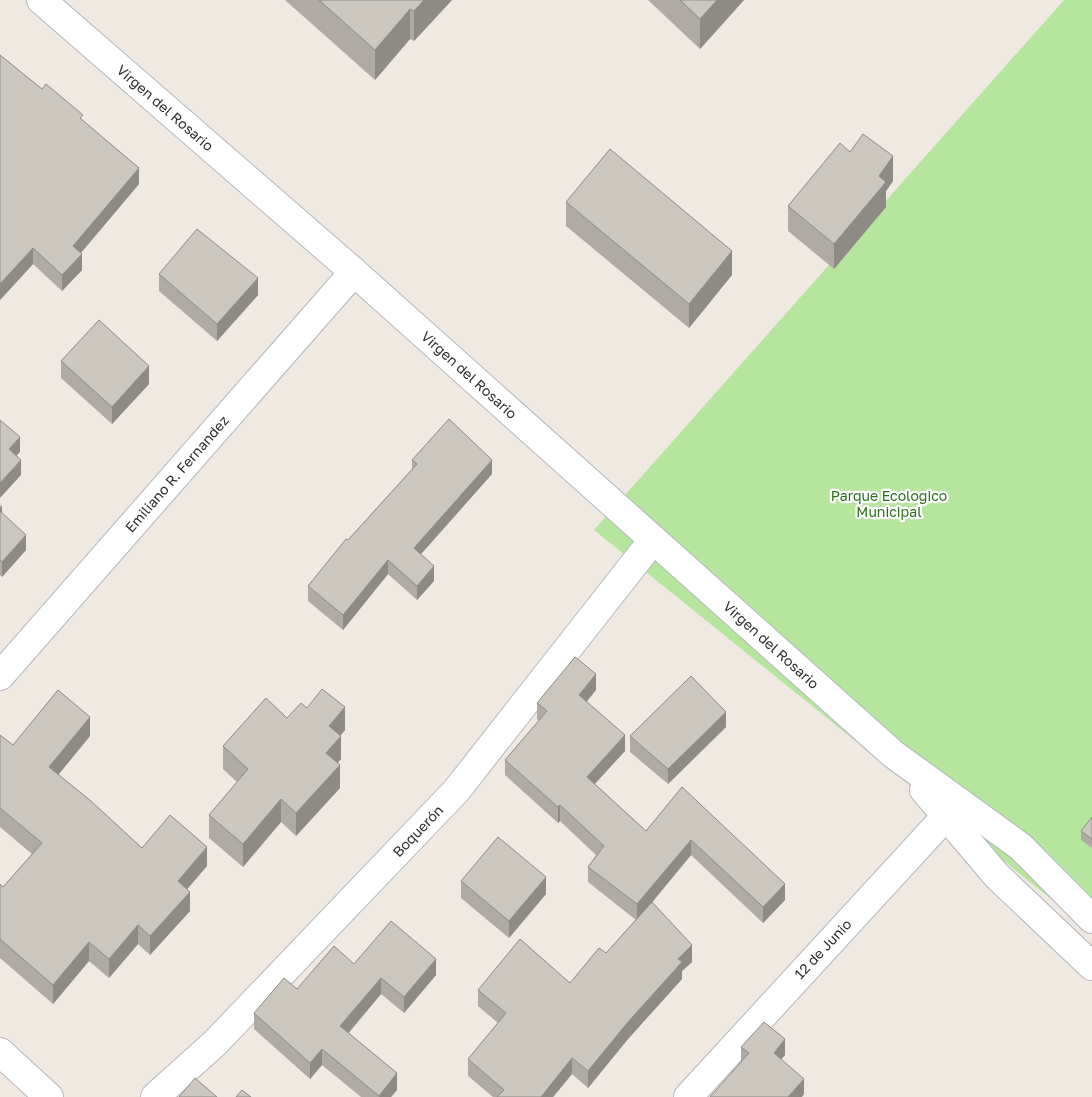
<svg xmlns="http://www.w3.org/2000/svg" width="1092" height="1097" font-family="'Golos Text',sans-serif">
<style>
.green{fill:#b6e59e}
.lines{fill:none;stroke-linecap:round;stroke-linejoin:round}
.street-casing{stroke:#b4b7c1;stroke-width:30}
.secondary-casing{stroke:#b4b7c1;stroke-width:30}
.street{stroke:#fff;stroke-width:28}
.secondary{stroke:#fff;stroke-width:28}
.wall{fill:#afaba4}
.shaded-wall{fill:#8e8b86}
.building{fill:#cbc7bf;stroke:#8e8b86}
.labels{text-anchor:middle;stroke-width:4.5;stroke-linejoin:round;paint-order:stroke}
.street-label{font-size:14px;fill:#2e2e2e;stroke:#fff}
.park-label{font-size:14px;fill:#2c6e1b;stroke:#fff}
</style>
<rect width="100%" height="100%" fill="#efe9e1"/>
<path class="green" d="M 1064,0 L 1092,0 L 1092,932 L 594,530 Z"/>
<g class="lines">
<defs>
<g id="street">
<path d="M 0,676 L 354,272"/>
<path d="M 0,1052 L 49,1097"/>
<path d="M 155,1097 L 215,1043 L 456,791 L 653,540"/>
<path d="M 688,1097 L 959,802"/>
</g>
<g id="secondary">
<path d="M 41,0 L 354,272 L 893,754 L 1021,847 L 1092,919"/>
<path d="M 924,790 L 997,876 L 1092,966"/>
</g>
</defs>
<use href="#street" class="street-casing"/>
<use href="#secondary" class="secondary-casing"/>
<use href="#street" class="street"/>
<use href="#secondary" class="secondary"/>
</g>
<g class="wall">
<path d="M 285,0 L 452,0 L 414,41 L 410,39 L 375,80 Z"/>
<path d="M 648,0 L 744,0 L 700,49 Z"/>
<path d="M 42,89 L 83,120 L 139,184 L 81,253 L 82,270 L 62,291 L 33,264 L 0,300 Z"/>
<path d="M 850,152 L 893,181 L 886,191 L 886,207 L 834,269 L 788,231 L 788,206 Z"/>
<path d="M 566,202 L 732,275 L 689,328 L 566,226 Z"/>
<path d="M 159,274 L 258,295 L 217,341 L 159,291 Z"/>
<path d="M 61,361 L 149,384 L 112,424 L 61,378 Z"/>
<path d="M 412,460 L 492,474 L 421,554 L 434,581 L 417,600 L 388,574 L 343,630 L 308,601 L 308,586 L 348,540 L 412,469 Z"/>
<path d="M 0,503 L 2,513 L 26,550 L 2,577 L 0,575 Z"/>
<path d="M 596,690 L 586,702 L 625,751 L 595,784 L 646,831 L 682,787 L 785,900 L 763,923 L 691,855 L 651,904 L 692,962 L 682,971 L 682,979 L 628,1039 L 588,1088 L 572,1074 L 553,1097 L 493,1097 L 468,1076 L 468,1059 L 498,1023 L 478,1006 L 478,990 L 570,983 L 606,953 L 636,920 L 588,882 L 588,867 L 596,855 L 560,821 L 558,823 L 505,775 L 505,760 L 539,721 L 537,719 L 537,703 Z"/>
<path d="M 307,708 L 345,730 L 340,736 L 341,759 L 338,763 L 340,788 L 296,836 L 281,822 L 243,867 L 209,838 L 209,815 L 237,782 L 223,769 L 223,746 L 287,718 Z"/>
<path d="M 726,727 L 668,784 L 630,752 L 630,736 Z"/>
<path d="M 0,735 L 13,745 L 90,736 L 58,775 L 142,848 L 207,866 L 187,889 L 190,911 L 150,955 L 138,944 L 109,978 L 89,961 L 53,1004 L 0,958 L 0,884 L 3,887 L 32,854 L 0,827 Z"/>
<path d="M 1092,817 L 1092,848 L 1081,840 L 1081,831 Z"/>
<path d="M 461,881 L 546,894 L 509,938 L 461,898 Z"/>
<path d="M 354,964 L 436,975 L 404,1013 L 381,994 L 349,1033 L 397,1090 L 391,1097 L 361,1097 L 322,1065 L 310,1079 L 254,1029 L 254,1013 L 297,989 Z"/>
<path d="M 741,1047 L 785,1055 L 781,1059 L 804,1094 L 741,1062 Z"/>
</g>
<g class="shaded-wall">
<path d="M 424,0 L 452,0 L 414,41 L 414,11 Z"/>
<path d="M 717,0 L 744,0 L 700,49 L 700,19 Z"/>
<path d="M 410,9 L 410,39 L 375,80 L 375,50 Z"/>
<path d="M 893,156 L 893,181 L 886,191 L 886,207 L 834,269 L 834,244 L 879,176 Z"/>
<path d="M 139,168 L 139,184 L 73,262 L 73,246 Z"/>
<path d="M 33,248 L 33,264 L 0,300 L 0,284 Z"/>
<path d="M 732,251 L 732,275 L 689,328 L 689,304 Z"/>
<path d="M 82,254 L 82,270 L 62,291 L 62,275 Z"/>
<path d="M 258,278 L 258,295 L 217,341 L 217,324 Z"/>
<path d="M 149,366 L 149,384 L 112,424 L 112,407 Z"/>
<path d="M 20,437 L 20,452 L 9,464 L 9,449 Z"/>
<path d="M 21,460 L 21,475 L 0,498 L 0,483 Z"/>
<path d="M 492,460 L 492,474 L 414,562 L 414,548 Z"/>
<path d="M 2,505 L 2,520 L 0,523 L 0,508 Z"/>
<path d="M 26,535 L 26,550 L 2,577 L 2,562 Z"/>
<path d="M 388,560 L 388,574 L 343,630 L 343,615 Z"/>
<path d="M 434,566 L 434,581 L 417,600 L 417,586 Z"/>
<path d="M 596,674 L 596,690 L 579,711 L 579,695 Z"/>
<path d="M 345,707 L 345,730 L 329,749 L 329,726 Z"/>
<path d="M 726,712 L 726,727 L 668,784 L 668,769 Z"/>
<path d="M 90,717 L 90,736 L 49,786 L 49,767 Z"/>
<path d="M 625,735 L 625,751 L 587,792 L 587,777 Z"/>
<path d="M 341,736 L 341,759 L 326,776 L 326,753 Z"/>
<path d="M 340,765 L 340,788 L 296,836 L 296,813 Z"/>
<path d="M 281,799 L 281,822 L 243,867 L 243,844 Z"/>
<path d="M 560,805 L 560,821 L 558,823 L 558,807 Z"/>
<path d="M 691,840 L 691,855 L 637,920 L 637,904 Z"/>
<path d="M 207,847 L 207,866 L 178,900 L 178,881 Z"/>
<path d="M 546,877 L 546,894 L 509,938 L 509,921 Z"/>
<path d="M 785,884 L 785,900 L 763,923 L 763,907 Z"/>
<path d="M 190,892 L 190,911 L 150,955 L 150,936 Z"/>
<path d="M 138,925 L 138,944 L 109,978 L 109,959 Z"/>
<path d="M 89,942 L 89,961 L 53,1004 L 53,985 Z"/>
<path d="M 692,945 L 692,962 L 682,971 L 682,979 L 628,1039 L 588,1088 L 588,1071 L 678,959 Z"/>
<path d="M 436,959 L 436,975 L 404,1013 L 404,997 Z"/>
<path d="M 381,978 L 381,994 L 340,1042 L 340,1026 Z"/>
<path d="M 785,1039 L 785,1055 L 774,1068 L 774,1053 Z"/>
<path d="M 322,1049 L 322,1065 L 310,1079 L 310,1063 Z"/>
<path d="M 572,1058 L 572,1074 L 553,1097 L 541,1097 Z"/>
<path d="M 397,1073 L 397,1090 L 391,1097 L 379,1097 L 379,1096 Z"/>
<path d="M 804,1079 L 804,1094 L 802,1097 L 788,1097 Z"/>
</g>
<g class="building">
<path d="M 319,0 L 424,0 L 414,11 L 410,9 L 375,50 Z"/>
<path d="M 680,0 L 717,0 L 700,19 Z"/>
<path d="M 0,55 L 42,89 L 46,84 L 83,115 L 80,118 L 139,168 L 73,246 L 82,254 L 62,275 L 33,248 L 0,284 Z"/>
<path d="M 863,134 L 893,156 L 879,176 L 886,182 L 834,244 L 788,206 L 840,143 L 850,152 Z"/>
<path d="M 610,149 L 732,251 L 689,304 L 566,202 Z"/>
<path d="M 197,229 L 258,278 L 217,324 L 159,274 Z"/>
<path d="M 99,320 L 149,366 L 112,407 L 61,361 Z"/>
<path d="M 449,419 L 492,460 L 414,548 L 434,566 L 417,586 L 388,560 L 343,615 L 308,586 L 346,539 L 348,540 L 417,464 L 412,460 Z"/>
<path d="M 0,420 L 20,437 L 9,449 L 21,460 L 0,483 Z"/>
<path d="M 0,511 L 26,535 L 2,562 L 0,560 Z"/>
<path d="M 575,657 L 596,674 L 579,695 L 625,735 L 587,777 L 646,831 L 682,787 L 785,884 L 763,907 L 691,840 L 637,904 L 588,867 L 604,846 L 560,805 L 558,807 L 505,760 L 547,711 L 537,703 Z"/>
<path d="M 691,676 L 726,712 L 668,769 L 630,736 Z"/>
<path d="M 322,689 L 345,707 L 329,726 L 341,736 L 326,753 L 340,765 L 296,813 L 281,799 L 243,844 L 209,815 L 248,769 L 223,746 L 266,698 L 287,718 L 301,703 L 307,708 Z"/>
<path d="M 58,690 L 90,717 L 49,767 L 91,801 L 142,848 L 170,815 L 207,847 L 178,881 L 190,892 L 150,936 L 138,925 L 109,959 L 89,942 L 53,985 L 0,939 L 0,884 L 3,887 L 42,843 L 0,808 L 0,735 L 13,745 Z"/>
<path d="M 1092,817 L 1092,839 L 1081,831 Z"/>
<path d="M 498,837 L 546,877 L 509,921 L 461,881 Z"/>
<path d="M 652,902 L 692,945 L 678,959 L 682,962 L 628,1022 L 588,1071 L 572,1058 L 541,1097 L 497,1097 L 504,1090 L 468,1059 L 506,1013 L 478,990 L 520,939 L 570,983 L 599,948 L 606,953 Z"/>
<path d="M 391,921 L 436,959 L 404,997 L 381,978 L 340,1026 L 397,1073 L 379,1096 L 322,1049 L 310,1063 L 254,1013 L 284,978 L 297,989 L 334,946 L 354,964 Z"/>
<path d="M 764,1022 L 785,1039 L 774,1053 L 804,1079 L 788,1097 L 710,1097 L 749,1053 L 741,1047 Z"/>
<path d="M 195,1078 L 217,1097 L 179,1097 Z"/>
<path d="M 242,1090 L 251,1097 L 236,1097 Z"/>
</g>
<g class="labels">
<g class="street-label">
<text transform="translate(165 108) rotate(41)" y="5">Virgen del Rosario</text>
<text transform="translate(469 375) rotate(42)" y="5">Virgen del Rosario</text>
<text transform="translate(177 474) rotate(-49)" y="5">Emiliano R. Fernandez</text>
<text transform="translate(771 645) rotate(42)" y="5">Virgen del Rosario</text>
<text transform="translate(418 831) rotate(-46)" y="5">Boquerón</text>
<text transform="translate(823 949) rotate(-47)" y="5">12 de Junio</text>
</g>
<g class="park-label">
<text x="889" y="501">Parque Ecologico<tspan x="889" dy="16">Municipal</tspan></text>
</g>
</g>
</svg>
